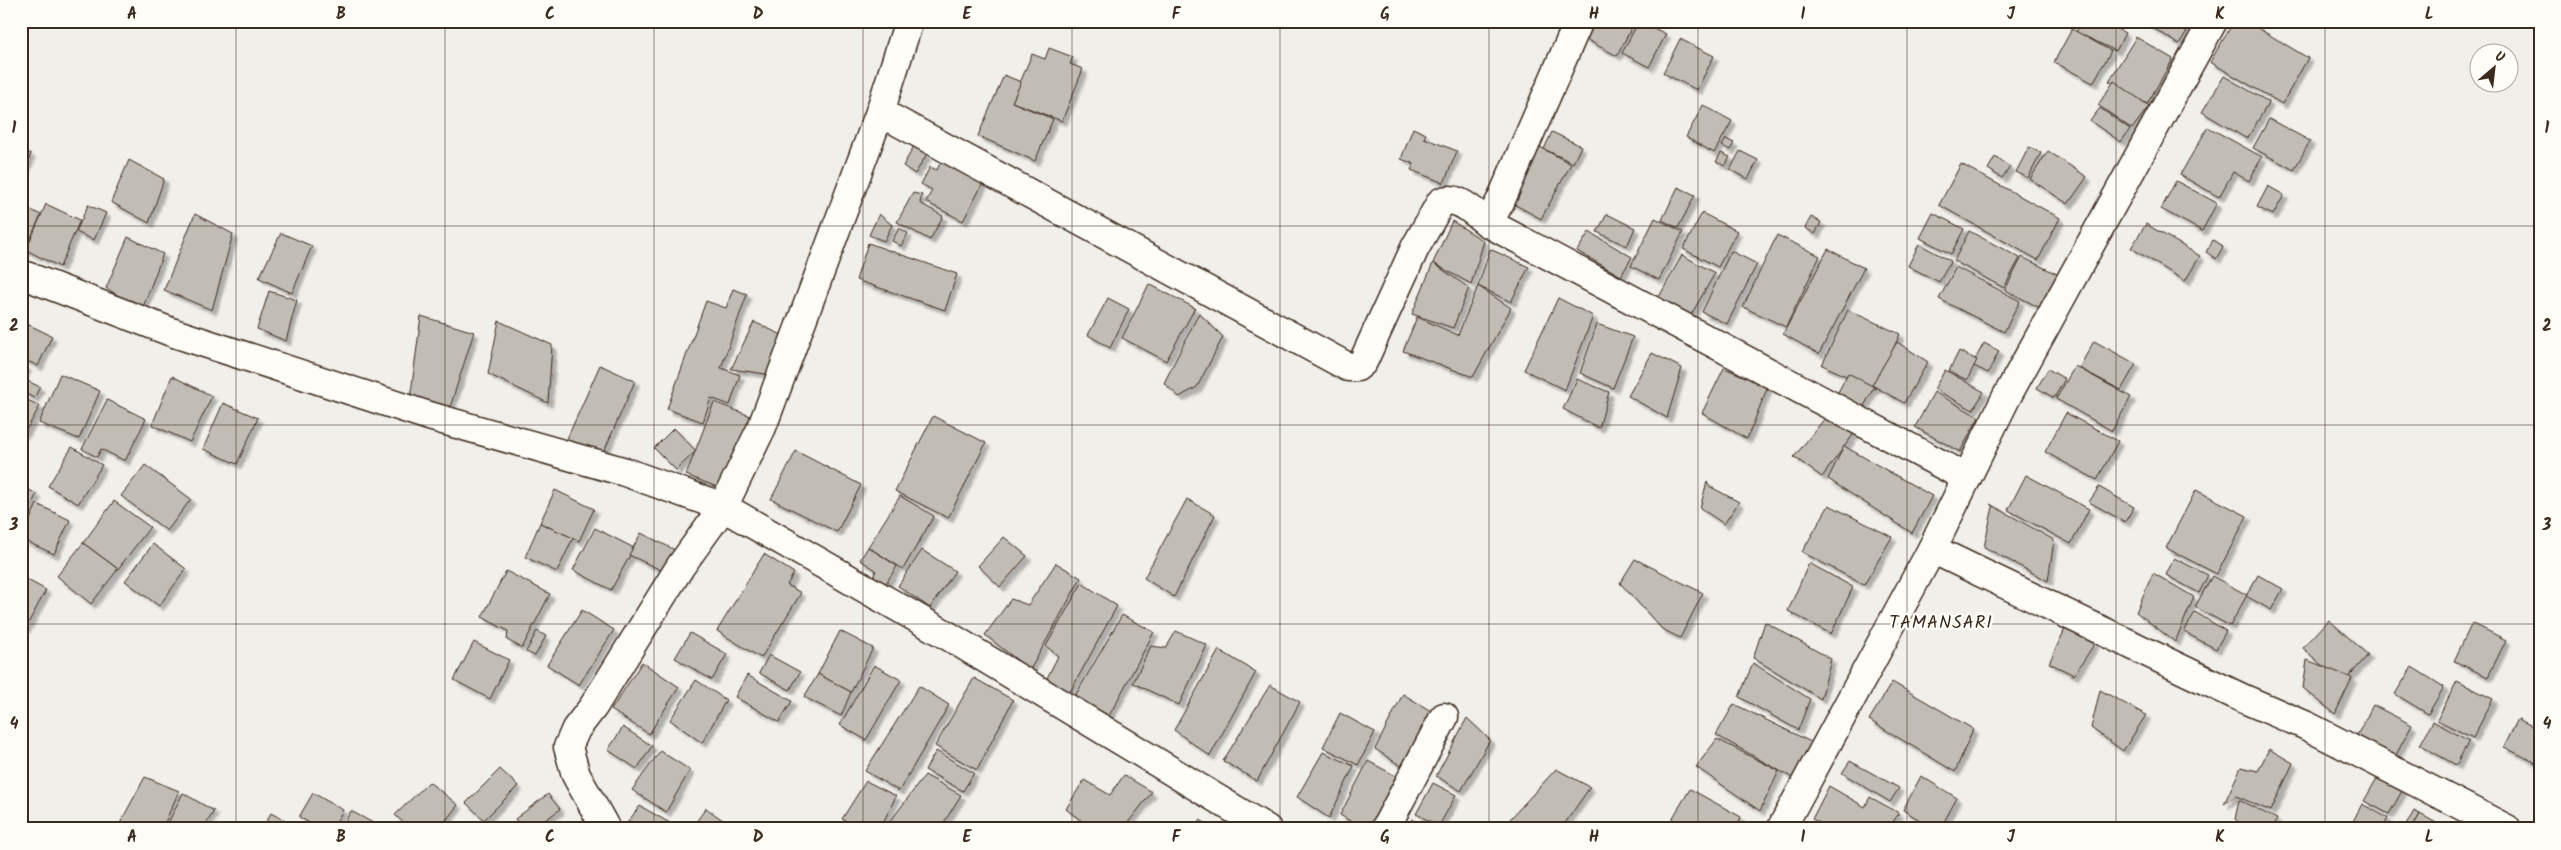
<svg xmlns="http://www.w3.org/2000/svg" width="2561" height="850" font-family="Kalam,sans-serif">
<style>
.building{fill:#c1bcb4;stroke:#3b2a1e;filter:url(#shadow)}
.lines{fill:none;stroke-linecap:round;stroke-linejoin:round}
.minor-casing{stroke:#3b2a1e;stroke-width:31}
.minor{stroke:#fdfcf7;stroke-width:28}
.grid{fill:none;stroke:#3b2a1e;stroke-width:1;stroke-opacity:0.55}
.labels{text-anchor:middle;stroke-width:5;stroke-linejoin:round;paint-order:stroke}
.quarter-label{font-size:18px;letter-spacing:1px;fill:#3b2a1e;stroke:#fdfcf7}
.neatline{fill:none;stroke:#3b2a1e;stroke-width:2}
.grid-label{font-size:16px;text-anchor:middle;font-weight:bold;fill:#3b2a1e}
</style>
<defs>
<filter id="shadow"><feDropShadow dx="4.5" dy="4.5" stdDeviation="1" flood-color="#0004"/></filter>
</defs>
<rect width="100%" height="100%" fill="#f1efea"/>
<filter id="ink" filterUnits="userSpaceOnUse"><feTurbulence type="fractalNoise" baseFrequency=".02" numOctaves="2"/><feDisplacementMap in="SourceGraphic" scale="10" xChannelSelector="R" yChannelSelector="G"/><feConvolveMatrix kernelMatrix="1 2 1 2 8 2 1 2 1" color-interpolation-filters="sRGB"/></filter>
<g filter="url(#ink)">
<g class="building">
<path d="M 1591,21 L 1635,21 L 1617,56 L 1582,37 Z"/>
<path d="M 1639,21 L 1666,34 L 1649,67 L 1622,53 Z"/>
<path d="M 2082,21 L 2102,21 L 2125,33 L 2116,51 L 2076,32 Z"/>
<path d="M 2150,21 L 2170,21 L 2187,31 L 2179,44 L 2148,25 Z"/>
<path d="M 2171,21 L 2189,21 L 2184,29 Z"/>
<path d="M 2234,21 L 2246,21 L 2308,58 L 2282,104 L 2210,62 Z"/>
<path d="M 2072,29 L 2111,51 L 2093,83 L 2054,62 Z"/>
<path d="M 2136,37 L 2173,59 L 2147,104 L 2109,81 Z"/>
<path d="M 1680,39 L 1714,56 L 1697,90 L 1663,73 Z"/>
<path d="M 1049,48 L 1073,57 L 1070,64 L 1083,69 L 1062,121 L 1012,102 L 1032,54 L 1045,59 Z"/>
<path d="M 1004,75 L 1021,82 L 1012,102 L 1053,119 L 1035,161 L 978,136 Z"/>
<path d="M 2224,76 L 2269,102 L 2247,139 L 2202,112 Z"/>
<path d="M 2114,81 L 2149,106 L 2132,129 L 2098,105 Z"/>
<path d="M 1703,105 L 1732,121 L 1714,153 L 1686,137 Z"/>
<path d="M 2100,108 L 2130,129 L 2121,142 L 2090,121 Z"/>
<path d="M 2269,119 L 2310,141 L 2294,170 L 2253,148 Z"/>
<path d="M 2208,127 L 2262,157 L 2249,181 L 2233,172 L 2219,197 L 2180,175 Z"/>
<path d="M 1413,128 L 1426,134 L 1424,138 L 1457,151 L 1444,183 L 1411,170 L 1414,164 L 1401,159 Z"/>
<path d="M 1552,132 L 1581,146 L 1573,163 L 1544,149 Z"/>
<path d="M 1726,139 L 1734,143 L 1730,150 L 1722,146 Z"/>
<path d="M 914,146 L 927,154 L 915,174 L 903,166 Z"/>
<path d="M 1540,147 L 1571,164 L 1541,219 L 1510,202 Z"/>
<path d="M 2029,147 L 2041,153 L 2028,178 L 2016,172 Z"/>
<path d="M 21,149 L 31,154 L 23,172 L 21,171 Z"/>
<path d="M 1740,151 L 1758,160 L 1748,179 L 1730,170 Z"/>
<path d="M 2048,151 L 2087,177 L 2068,204 L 2030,179 Z"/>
<path d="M 1721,153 L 1730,157 L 1725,166 L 1716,162 Z"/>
<path d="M 1995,157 L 2010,167 L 2002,178 L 1988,169 Z"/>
<path d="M 129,160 L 164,179 L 149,223 L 111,202 Z"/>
<path d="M 941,161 L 983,183 L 963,221 L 926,202 L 932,190 L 921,184 L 930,167 L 937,170 Z"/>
<path d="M 1961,164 L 2060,218 L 2038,260 L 1939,205 Z"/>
<path d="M 2176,181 L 2217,203 L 2202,231 L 2161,209 Z"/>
<path d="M 2268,186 L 2284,195 L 2273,215 L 2257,207 Z"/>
<path d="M 1678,187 L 1695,195 L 1678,228 L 1662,220 Z"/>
<path d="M 913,193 L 922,195 L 920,203 L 943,216 L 930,240 L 897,222 Z"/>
<path d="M 46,204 L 80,220 L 60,267 L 26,250 Z"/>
<path d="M 21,205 L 41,215 L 24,253 L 21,251 Z"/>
<path d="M 88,205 L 106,213 L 94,240 L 76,232 Z"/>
<path d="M 1702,213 L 1737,231 L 1718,267 L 1683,249 Z"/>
<path d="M 1933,213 L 1964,229 L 1951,254 L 1920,238 Z"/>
<path d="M 195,214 L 233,234 L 212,310 L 164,290 Z"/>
<path d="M 879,214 L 892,225 L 884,241 L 869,235 Z"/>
<path d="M 1607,214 L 1635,228 L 1627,246 L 1597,232 Z"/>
<path d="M 1811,217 L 1821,222 L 1815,234 L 1805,228 Z"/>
<path d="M 1655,218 L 1683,232 L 1659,280 L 1631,266 Z"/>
<path d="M 1452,221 L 1484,241 L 1471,284 L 1433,263 Z"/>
<path d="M 2146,224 L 2200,256 L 2185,281 L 2131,248 Z"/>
<path d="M 899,228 L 908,233 L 901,246 L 892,241 Z"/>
<path d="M 1969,231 L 2020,258 L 2004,288 L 1954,261 Z"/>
<path d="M 1589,232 L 1632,257 L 1621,276 L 1577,251 Z"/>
<path d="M 281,233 L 312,246 L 292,293 L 259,278 Z"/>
<path d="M 1777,235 L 1820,256 L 1786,327 L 1743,307 Z"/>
<path d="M 128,237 L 163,254 L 142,310 L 106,288 Z"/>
<path d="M 2213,240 L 2223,247 L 2216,259 L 2206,252 Z"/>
<path d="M 868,243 L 957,274 L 945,310 L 856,280 Z"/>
<path d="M 1919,244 L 1951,261 L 1939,282 L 1908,266 Z"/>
<path d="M 1490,249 L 1529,267 L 1511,302 L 1478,286 Z"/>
<path d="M 1828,249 L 1864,268 L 1819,354 L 1783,334 Z"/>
<path d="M 1731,251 L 1757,264 L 1727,324 L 1702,312 Z"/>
<path d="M 1682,255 L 1715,273 L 1691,315 L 1659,297 Z"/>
<path d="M 2022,257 L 2061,276 L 2044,310 L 2005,290 Z"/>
<path d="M 1433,263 L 1469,288 L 1453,328 L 1412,314 Z"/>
<path d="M 1956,267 L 2020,301 L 2004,332 L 1939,299 Z"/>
<path d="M 1149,284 L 1195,308 L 1166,361 L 1122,338 Z"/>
<path d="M 1478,286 L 1511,308 L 1473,377 L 1403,351 L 1417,317 L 1458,335 Z"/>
<path d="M 733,289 L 747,294 L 721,368 L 740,375 L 730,405 L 711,398 L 703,422 L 667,409 L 706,301 L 726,308 Z"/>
<path d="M 269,291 L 297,300 L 286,341 L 257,329 Z"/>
<path d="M 1108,298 L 1129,309 L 1110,348 L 1088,335 Z"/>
<path d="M 1558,298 L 1593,316 L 1565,390 L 1524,370 Z"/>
<path d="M 1848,310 L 1900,334 L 1875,389 L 1822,365 Z"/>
<path d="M 1199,313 L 1223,337 L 1197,387 L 1179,397 L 1164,383 Z"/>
<path d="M 421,316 L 474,332 L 447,417 L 410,400 Z"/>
<path d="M 21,321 L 52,336 L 38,366 L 21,358 Z"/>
<path d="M 499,321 L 552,345 L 548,403 L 488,374 Z"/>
<path d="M 754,322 L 784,336 L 766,374 L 731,369 Z"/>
<path d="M 1597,324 L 1633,337 L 1613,388 L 1580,373 Z"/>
<path d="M 2094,341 L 2136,364 L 2121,390 L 2079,368 Z"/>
<path d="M 1897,342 L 1928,362 L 1904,403 L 1872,385 Z"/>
<path d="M 1984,343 L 1999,351 L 1988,373 L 1972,365 Z"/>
<path d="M 1959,351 L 1977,360 L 1967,380 L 1949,371 Z"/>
<path d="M 1652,353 L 1682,368 L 1667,418 L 1628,396 Z"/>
<path d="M 21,364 L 27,367 L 21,378 L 40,387 L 34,398 L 21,391 Z"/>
<path d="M 600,365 L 635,381 L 601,458 L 566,441 Z"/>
<path d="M 2075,366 L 2131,397 L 2112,431 L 2056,399 Z"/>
<path d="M 1724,368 L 1768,386 L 1747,439 L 1702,413 Z"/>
<path d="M 2048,369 L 2065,379 L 2054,398 L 2037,388 Z"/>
<path d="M 1945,370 L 1984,392 L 1973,410 L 1934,389 Z"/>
<path d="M 1848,373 L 1874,387 L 1861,412 L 1835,398 Z"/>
<path d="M 60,374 L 100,391 L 79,439 L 39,423 Z"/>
<path d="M 172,376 L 212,396 L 190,442 L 152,425 Z"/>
<path d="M 1577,379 L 1609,392 L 1599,428 L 1563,409 Z"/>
<path d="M 1934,392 L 1979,417 L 1960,452 L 1915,427 Z"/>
<path d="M 21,397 L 40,406 L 24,434 L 21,432 Z"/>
<path d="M 107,400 L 146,419 L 125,461 L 101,449 L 97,457 L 82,449 Z"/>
<path d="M 714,402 L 753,417 L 725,490 L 686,475 Z"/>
<path d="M 223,403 L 258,418 L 237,464 L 203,449 Z"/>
<path d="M 1829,413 L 1855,432 L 1822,477 L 1794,457 Z"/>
<path d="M 2066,413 L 2118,441 L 2097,480 L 2045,452 Z"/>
<path d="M 933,416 L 986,443 L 948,518 L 895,491 Z"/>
<path d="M 674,428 L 696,451 L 676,470 L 654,448 Z"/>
<path d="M 1844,446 L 1932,496 L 1912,533 L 1828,479 Z"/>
<path d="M 72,447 L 102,465 L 78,504 L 48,486 Z"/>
<path d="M 796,451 L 861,485 L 837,532 L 771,499 Z"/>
<path d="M 145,465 L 191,499 L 167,531 L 121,496 Z"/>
<path d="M 2026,475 L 2089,509 L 2071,544 L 2008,510 Z"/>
<path d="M 1707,482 L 1709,486 L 1739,502 L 1724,524 L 1700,508 Z"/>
<path d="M 21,486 L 37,494 L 21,524 Z"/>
<path d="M 2099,487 L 2134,507 L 2125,522 L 2089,502 Z"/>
<path d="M 555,490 L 594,509 L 579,541 L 540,523 Z"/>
<path d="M 2196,490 L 2247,516 L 2217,574 L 2166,548 Z"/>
<path d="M 900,496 L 934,516 L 903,569 L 868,547 Z"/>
<path d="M 1187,499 L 1215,515 L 1174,597 L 1144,578 Z"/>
<path d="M 114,501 L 150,527 L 118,569 L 83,543 Z"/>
<path d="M 37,504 L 70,520 L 54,554 L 21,539 Z"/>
<path d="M 1990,504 L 2054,540 L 2048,581 L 1984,547 L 1993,507 Z"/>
<path d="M 1829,505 L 1892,537 L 1864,585 L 1802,552 Z"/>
<path d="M 540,523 L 573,538 L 557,572 L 525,557 Z"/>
<path d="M 595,528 L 634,548 L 611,590 L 573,570 Z"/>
<path d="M 641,533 L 675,550 L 665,572 L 629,555 Z"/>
<path d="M 1004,537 L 1027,556 L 1000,587 L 978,566 Z"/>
<path d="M 83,543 L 118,569 L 91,604 L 57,576 Z"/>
<path d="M 153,544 L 186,569 L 159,606 L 125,581 Z"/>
<path d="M 868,547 L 897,566 L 881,591 L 871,584 L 876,570 L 860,560 Z"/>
<path d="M 922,550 L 955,571 L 930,608 L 898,586 Z"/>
<path d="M 764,554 L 794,573 L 787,585 L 801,593 L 761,658 L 717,631 Z"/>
<path d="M 2174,558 L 2208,575 L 2199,593 L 2166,575 Z"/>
<path d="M 1635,559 L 1703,593 L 1680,638 L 1662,629 L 1620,583 Z"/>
<path d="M 1056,563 L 1081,578 L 1030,670 L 985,635 L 1011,599 L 1028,605 Z"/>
<path d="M 1809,563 L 1853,587 L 1831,634 L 1788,611 Z"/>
<path d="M 506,571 L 550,594 L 522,648 L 507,640 L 508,631 L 482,617 Z"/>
<path d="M 2153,573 L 2194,597 L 2175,642 L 2136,612 Z"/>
<path d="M 2258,575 L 2283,589 L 2271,610 L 2246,596 Z"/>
<path d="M 2212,576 L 2247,595 L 2230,626 L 2195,607 Z"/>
<path d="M 22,577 L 46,590 L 25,629 L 21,624 L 21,605 L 26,595 L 21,592 Z"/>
<path d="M 1082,583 L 1117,606 L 1069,694 L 1046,680 L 1058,656 L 1046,646 Z"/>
<path d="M 582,610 L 614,630 L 579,685 L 547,665 Z"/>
<path d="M 2195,612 L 2226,631 L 2216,649 L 2184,632 Z"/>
<path d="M 1122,615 L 1154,632 L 1109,716 L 1075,696 Z"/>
<path d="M 2329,620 L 2368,655 L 2342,684 L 2303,648 Z"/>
<path d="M 1765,622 L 1831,659 L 1821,699 L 1753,658 Z"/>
<path d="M 2472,623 L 2506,640 L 2488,677 L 2454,661 Z"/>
<path d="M 2066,627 L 2095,643 L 2074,675 L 2049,663 Z"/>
<path d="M 537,631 L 546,636 L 535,656 L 526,652 Z"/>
<path d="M 840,631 L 873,648 L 851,692 L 818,674 Z"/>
<path d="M 1176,631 L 1207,645 L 1179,705 L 1133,683 L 1151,646 L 1166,648 Z"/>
<path d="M 690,633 L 727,654 L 712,680 L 675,658 Z"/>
<path d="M 474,642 L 509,660 L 490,699 L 454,680 Z"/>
<path d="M 1219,650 L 1256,672 L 1210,756 L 1174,730 Z"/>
<path d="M 769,655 L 800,672 L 790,690 L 759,673 Z"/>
<path d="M 2307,660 L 2352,678 L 2335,714 L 2303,688 Z"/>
<path d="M 642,662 L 679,687 L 649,734 L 611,710 Z"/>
<path d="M 1753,663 L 1810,699 L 1798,730 L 1739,697 Z"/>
<path d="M 874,665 L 901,680 L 866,740 L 840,725 Z"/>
<path d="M 2412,667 L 2444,687 L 2428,714 L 2395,694 Z"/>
<path d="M 818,674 L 851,692 L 841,716 L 804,697 Z"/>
<path d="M 747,675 L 792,701 L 779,722 L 735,697 Z"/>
<path d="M 974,678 L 1013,700 L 977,770 L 935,746 Z"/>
<path d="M 696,680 L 726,700 L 702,743 L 670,720 Z"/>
<path d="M 2457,681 L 2493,699 L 2473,738 L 2437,720 Z"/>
<path d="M 1892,682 L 1973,729 L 1955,772 L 1869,720 Z"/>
<path d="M 1270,685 L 1300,702 L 1257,781 L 1223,761 Z"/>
<path d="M 919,686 L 949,705 L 899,791 L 865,771 Z"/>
<path d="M 2100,690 L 2146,715 L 2123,751 L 2091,728 Z"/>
<path d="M 1403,694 L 1439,716 L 1410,772 L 1375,749 Z"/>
<path d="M 1734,704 L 1817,745 L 1798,781 L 1716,735 Z"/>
<path d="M 2373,705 L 2412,725 L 2390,766 L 2352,745 Z"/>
<path d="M 1340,713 L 1375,732 L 1358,765 L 1323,747 Z"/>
<path d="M 1467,718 L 1490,740 L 1461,791 L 1436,776 Z"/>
<path d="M 2518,719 L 2540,730 L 2540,765 L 2504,747 Z"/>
<path d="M 2433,721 L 2469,741 L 2456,765 L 2420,745 Z"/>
<path d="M 623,727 L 652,746 L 637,769 L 608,750 Z"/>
<path d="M 1717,739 L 1779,771 L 1760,811 L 1696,767 Z"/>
<path d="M 2269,749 L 2293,763 L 2271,811 L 2236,796 L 2224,804 L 2241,767 L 2258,771 Z"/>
<path d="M 660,751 L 690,770 L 666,812 L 632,790 Z"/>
<path d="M 936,751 L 974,773 L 963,791 L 925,770 Z"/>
<path d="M 1323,752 L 1354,766 L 1329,818 L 1297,797 Z"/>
<path d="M 1368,761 L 1396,776 L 1369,829 L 1363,829 L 1340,815 Z"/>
<path d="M 1850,761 L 1899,788 L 1890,802 L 1842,773 Z"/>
<path d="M 500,769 L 518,786 L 484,820 L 466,803 Z"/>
<path d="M 1556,769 L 1590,787 L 1561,829 L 1501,829 Z"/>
<path d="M 2381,771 L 2406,784 L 2389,814 L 2364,801 Z"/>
<path d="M 925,775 L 961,795 L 940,829 L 900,829 L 889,823 Z"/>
<path d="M 1124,775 L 1152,792 L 1123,829 L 1092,829 L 1066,809 L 1084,780 L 1110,795 Z"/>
<path d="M 1921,776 L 1957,798 L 1940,829 L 1935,829 L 1903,810 Z"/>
<path d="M 145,777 L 179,791 L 162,829 L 117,829 Z"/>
<path d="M 866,781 L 896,796 L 880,829 L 858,829 L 842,819 Z"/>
<path d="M 429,782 L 458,805 L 439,829 L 410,829 L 395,815 Z"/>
<path d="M 1433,783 L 1456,795 L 1439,826 L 1416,814 Z"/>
<path d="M 1829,786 L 1865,807 L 1870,797 L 1899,813 L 1888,829 L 1831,829 L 1812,819 Z"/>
<path d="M 1690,789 L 1741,817 L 1737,829 L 1688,829 L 1672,819 Z"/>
<path d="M 183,793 L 214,811 L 203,829 L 165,829 Z"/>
<path d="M 313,793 L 343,810 L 332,829 L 320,829 L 299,817 Z"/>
<path d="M 548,794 L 560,809 L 534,829 L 522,829 L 515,819 Z"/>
<path d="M 2239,800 L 2277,819 L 2273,829 L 2246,829 L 2235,819 Z"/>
<path d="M 2362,804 L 2388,818 L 2383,829 L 2349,829 Z"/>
<path d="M 640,806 L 670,823 L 667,829 L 633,829 L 626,824 Z"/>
<path d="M 706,808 L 735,829 L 691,829 Z"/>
<path d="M 351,811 L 384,829 L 341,829 Z"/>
<path d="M 2414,811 L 2420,814 L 2412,829 L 2404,829 Z"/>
<path d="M 271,813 L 287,822 L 283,829 L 262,829 Z"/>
<path d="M 2420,814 L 2447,829 L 2412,829 Z"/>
<path d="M 1412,819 L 1430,829 L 1407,829 Z"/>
<path d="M 1200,820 L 1216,829 L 1195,829 Z"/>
<path d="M 559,821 L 566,829 L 547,829 Z"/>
</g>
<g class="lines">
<defs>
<g id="minor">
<path d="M 1579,21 L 1500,202 L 1488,223 L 1967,478"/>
<path d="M 880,112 L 1348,367 L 1357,367 L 1363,362 L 1415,248 L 1441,202 C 1458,194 1475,214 1488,223"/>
<path d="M 21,274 L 174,333 L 429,416 L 622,471 L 723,507 L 950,637 L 1267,829"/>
<path d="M 1932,549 L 2242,698 L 2307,726 L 2507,829"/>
<path d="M 606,829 L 576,775 L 568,747 L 576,729 L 593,707 L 680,567 L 723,507 L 762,427 L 880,112 L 909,21"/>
<path d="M 1385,829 L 1444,717"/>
<path d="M 1781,829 L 1932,549 L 2006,398 L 2213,21"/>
</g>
</defs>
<use href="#minor" class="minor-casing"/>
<use href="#minor" class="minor"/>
</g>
</g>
<path class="grid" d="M 236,21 L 236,829M 445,21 L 445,829M 654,21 L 654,829M 863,21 L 863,829M 1072,21 L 1072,829M 1280,21 L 1280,829M 1489,21 L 1489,829M 1698,21 L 1698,829M 1907,21 L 1907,829M 2116,21 L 2116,829M 2325,21 L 2325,829M 21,226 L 2540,226M 21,425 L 2540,425M 21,624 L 2540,624"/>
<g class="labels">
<g class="quarter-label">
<text x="1941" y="628">TAMANSARI</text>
</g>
</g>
<rect width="2561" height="850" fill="none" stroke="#fdfcf7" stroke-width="55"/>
<g transform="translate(2494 68) rotate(28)"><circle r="24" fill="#fdfcf7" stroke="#afa8a0"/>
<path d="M0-4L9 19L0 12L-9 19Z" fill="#3b2a1e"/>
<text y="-8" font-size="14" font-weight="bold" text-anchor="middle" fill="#3b2a1e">U</text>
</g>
<rect x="28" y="28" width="2506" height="794" class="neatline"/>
<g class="grid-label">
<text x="132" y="19">A</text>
<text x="341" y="19">B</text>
<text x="550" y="19">C</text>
<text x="758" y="19">D</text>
<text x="967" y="19">E</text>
<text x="1176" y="19">F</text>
<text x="1385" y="19">G</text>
<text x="1594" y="19">H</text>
<text x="1803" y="19">I</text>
<text x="2011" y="19">J</text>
<text x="2220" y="19">K</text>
<text x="2429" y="19">L</text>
<text x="14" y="133">1</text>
<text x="2547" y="133">1</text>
<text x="14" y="331">2</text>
<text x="2547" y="331">2</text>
<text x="14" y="530">3</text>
<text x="2547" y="530">3</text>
<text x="14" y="729">4</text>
<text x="2547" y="729">4</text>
<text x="132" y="842">A</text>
<text x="341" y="842">B</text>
<text x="550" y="842">C</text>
<text x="758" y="842">D</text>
<text x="967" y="842">E</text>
<text x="1176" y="842">F</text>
<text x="1385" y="842">G</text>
<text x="1594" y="842">H</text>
<text x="1803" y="842">I</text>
<text x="2011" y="842">J</text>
<text x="2220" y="842">K</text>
<text x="2429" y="842">L</text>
</g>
</svg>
